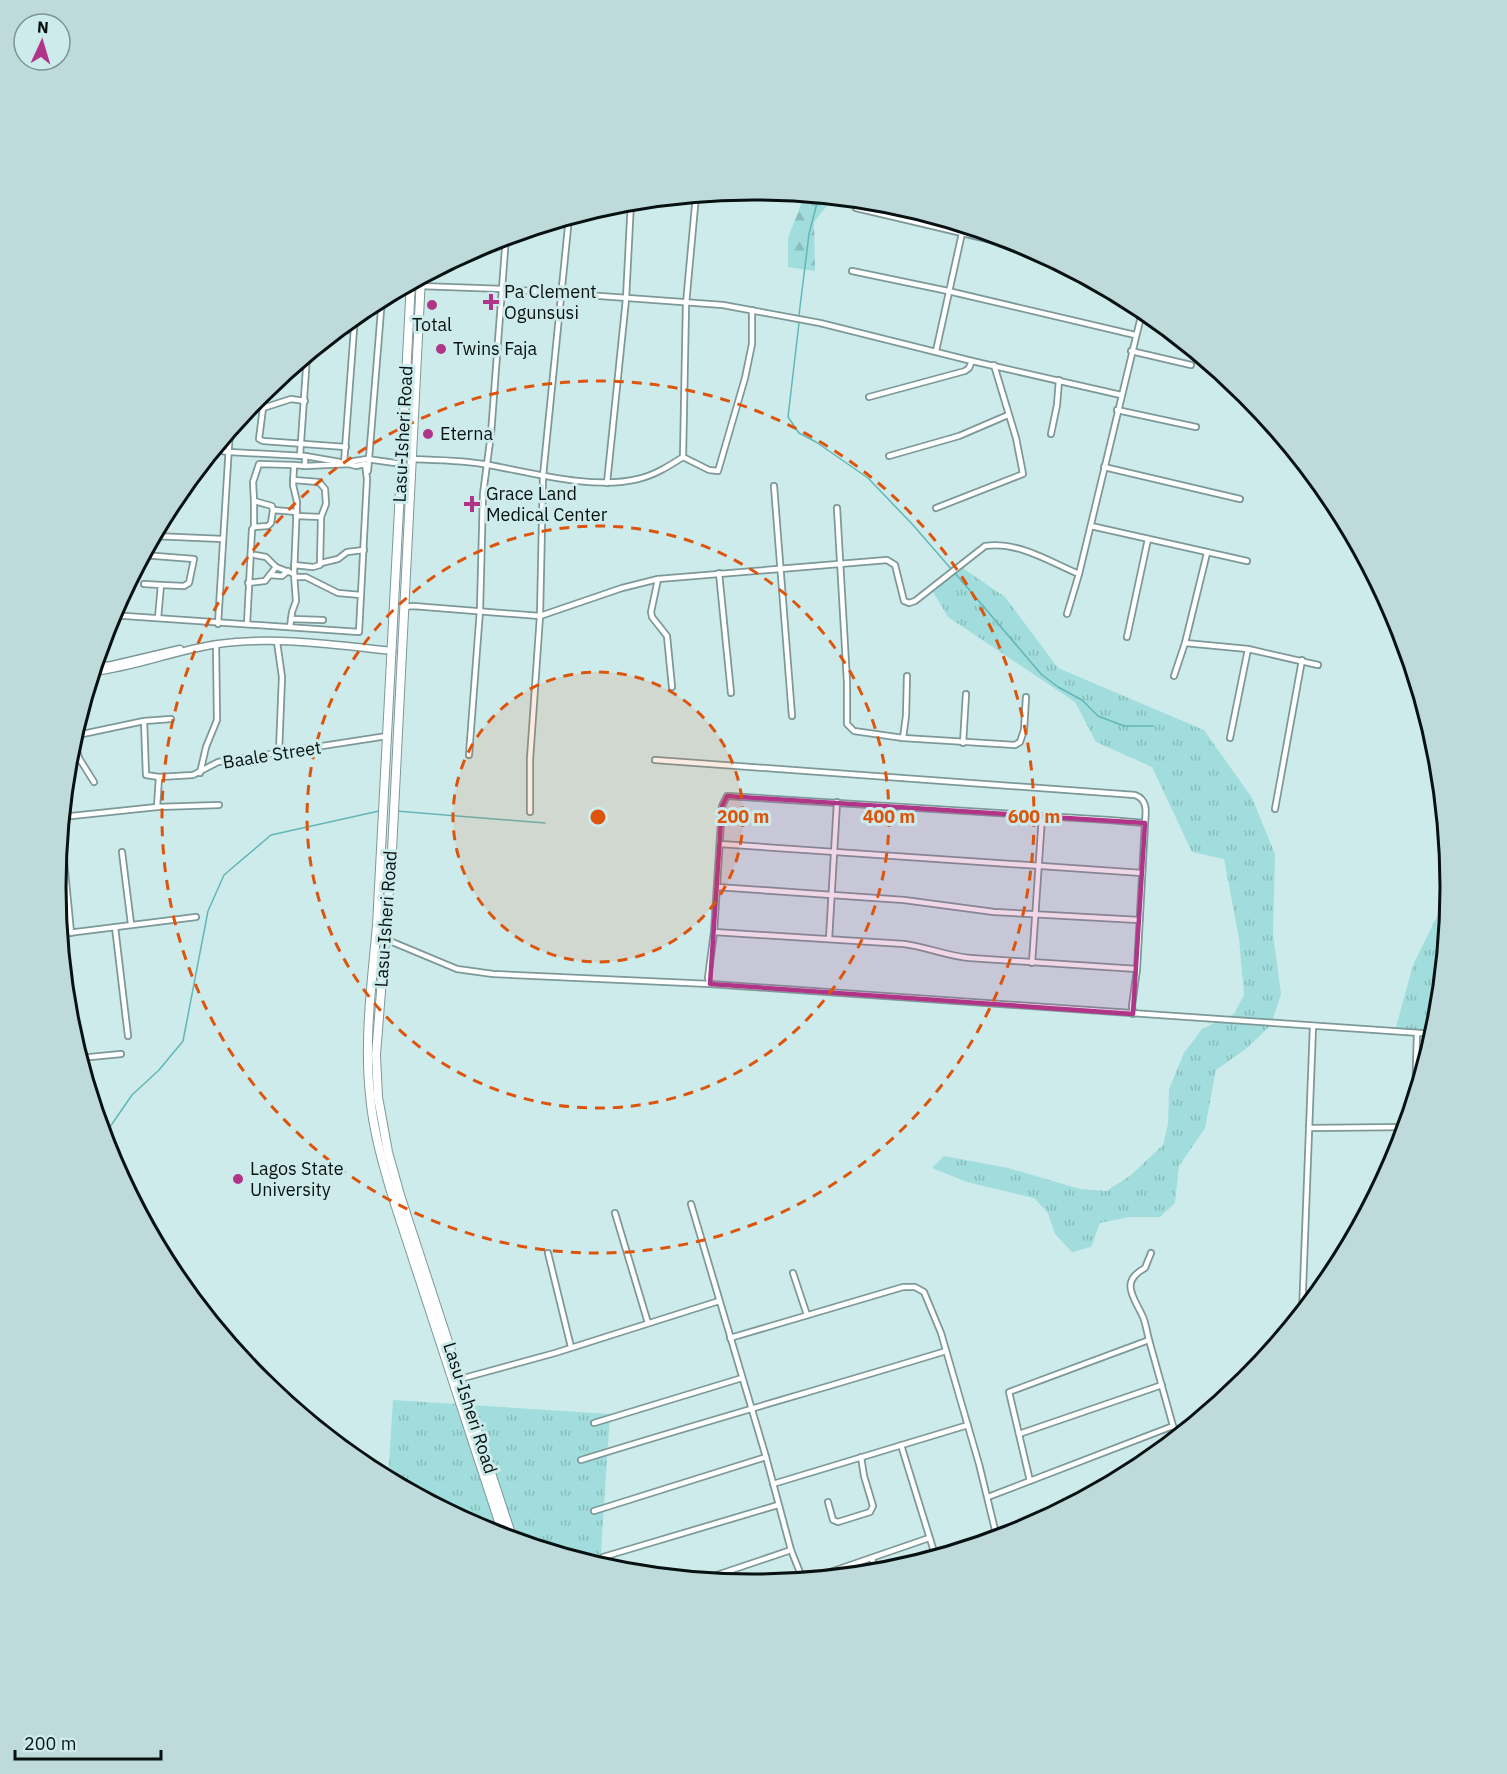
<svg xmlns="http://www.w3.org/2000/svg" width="1507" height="1774" font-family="'IBM Plex Sans',sans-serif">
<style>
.grass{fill:url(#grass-tufts)}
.forest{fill:url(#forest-firs)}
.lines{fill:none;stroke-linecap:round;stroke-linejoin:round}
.stream{stroke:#63b6b6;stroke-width:1.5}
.minor-casing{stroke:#7d9898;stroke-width:8}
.tertiary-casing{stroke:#7d9898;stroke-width:9}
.primary-casing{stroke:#7d9898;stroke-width:10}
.minor{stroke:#fff;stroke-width:4.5}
.tertiary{stroke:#fff;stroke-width:6}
.primary{stroke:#fff;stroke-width:8}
.marked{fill:#b03588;fill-opacity:0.2;stroke:#b03588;stroke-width:4.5;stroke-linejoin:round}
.ring{fill:none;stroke:#dd550c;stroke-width:3;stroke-dasharray:10 8}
.poi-dot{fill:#b03588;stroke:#ceebeb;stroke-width:2}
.labels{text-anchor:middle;stroke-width:6;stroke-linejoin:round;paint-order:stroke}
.poi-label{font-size:18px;fill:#071111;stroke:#ceebeb;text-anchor:start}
.street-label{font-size:18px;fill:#071111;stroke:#ceebeb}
.rim{fill:none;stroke:#071111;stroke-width:3}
.centre{fill:#dd550c;stroke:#ceebeb;stroke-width:3}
.ring-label{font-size:18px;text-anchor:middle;font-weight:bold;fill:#dd550c;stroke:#ceebeb;stroke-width:6;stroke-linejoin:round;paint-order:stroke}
</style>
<defs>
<pattern id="grass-tufts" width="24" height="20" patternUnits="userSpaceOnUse" patternTransform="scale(1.5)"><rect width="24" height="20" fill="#a0dddc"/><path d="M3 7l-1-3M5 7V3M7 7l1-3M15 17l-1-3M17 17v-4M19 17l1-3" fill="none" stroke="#88bdbc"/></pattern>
<pattern id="forest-firs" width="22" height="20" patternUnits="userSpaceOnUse" patternTransform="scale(1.5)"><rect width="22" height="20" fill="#a0dddc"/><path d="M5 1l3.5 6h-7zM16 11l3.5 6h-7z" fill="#88bdbc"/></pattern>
</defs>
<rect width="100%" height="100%" fill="#ceebeb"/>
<g class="grass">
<path d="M 958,565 L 1005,597 L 1058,668 L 1204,730 L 1252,798 L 1275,854 L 1273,934 L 1281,994 L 1271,1025 L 1247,1048 L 1216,1070 L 1205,1128 L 1179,1166 L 1175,1203 L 1160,1217 L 1129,1217 L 1100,1223 L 1091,1247 L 1072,1252 L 1055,1234 L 1048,1213 L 1034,1198 L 967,1182 L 932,1168 L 944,1156 L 1008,1168 L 1080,1189 L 1106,1191 L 1130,1176 L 1163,1145 L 1168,1124 L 1169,1089 L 1184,1053 L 1202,1029 L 1234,1014 L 1244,995 L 1239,938 L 1224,859 L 1192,852 L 1152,767 L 1096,742 L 1075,702 L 948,617 L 932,590 Z"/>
<path d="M 1451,888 L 1438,1023 L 1435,1034 L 1395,1031 L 1413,965 Z"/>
<path d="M 393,1400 L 610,1414 L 600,1566 L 486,1532 L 388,1479 Z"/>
</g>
<path class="forest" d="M 805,194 L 834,197 L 814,222 L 815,271 L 788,267 L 788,238 Z"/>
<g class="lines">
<g class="stream">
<path d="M 799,315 L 809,234 L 819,195"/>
<path d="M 799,323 L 788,417 L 799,433 L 816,442 L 868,478 L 913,525 L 952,570"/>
<path d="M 955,573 L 1041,674 L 1058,687 L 1082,700 L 1098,716 L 1124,726 L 1153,726"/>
<path d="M 396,811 L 545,823"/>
<path d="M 103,1137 L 132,1095 L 159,1070 L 183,1041 L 208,911 L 224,875 L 271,835 L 379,811"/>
</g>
<defs>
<g id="minor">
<path d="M 856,208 L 1038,251"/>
<path d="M 916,221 L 918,211"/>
<path d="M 852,271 L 948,291 L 1135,335"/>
<path d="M 420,286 L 503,289 L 723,305 L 820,323 L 972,361 L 1121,395"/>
<path d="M 330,336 L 354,328"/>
<path d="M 936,351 L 962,233"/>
<path d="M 1131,351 L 1191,365"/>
<path d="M 869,397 L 965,371 L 969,368 L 972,361"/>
<path d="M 305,401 L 291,399 L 263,408 L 259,439 L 263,441 L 346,447"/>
<path d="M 1117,410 L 1196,427"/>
<path d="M 1051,434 L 1057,405 L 1059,380"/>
<path d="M 214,450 L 229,452 L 305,456 L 340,462"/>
<path d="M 300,456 L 307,355"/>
<path d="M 889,456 L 959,436 L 1008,415"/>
<path d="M 683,457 L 709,470 L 718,471 L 745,378 L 752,344 L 752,310"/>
<path d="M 411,459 C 437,460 463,460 489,465 C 533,473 593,490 638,479 C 655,475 669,466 683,457 L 686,304 L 696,195"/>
<path d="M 348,462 L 367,459 L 402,464"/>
<path d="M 344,463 L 355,315"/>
<path d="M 1104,467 L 1240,499"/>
<path d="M 368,471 L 382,298"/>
<path d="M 293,480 L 319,482 L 325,489 L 326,504 L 321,517 L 320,565 L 313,567 L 294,565"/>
<path d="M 607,483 L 626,299 L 631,201"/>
<path d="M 774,486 L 792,716"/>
<path d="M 837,508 L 847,682 L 847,724 L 854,731 L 903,738 L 1015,745 L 1020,742 L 1024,730 L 1026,697"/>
<path d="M 936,508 L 1023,474 L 1016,438 L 994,365"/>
<path d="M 273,510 L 272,506 L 254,501 L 253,482 L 259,464 L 294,465"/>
<path d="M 296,516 L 321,517"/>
<path d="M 1091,526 L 1247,561"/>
<path d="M 254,527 L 254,501"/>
<path d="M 153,536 L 223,539"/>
<path d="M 143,555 L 194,559 L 189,583 L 184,586 L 161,585"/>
<path d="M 255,555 L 266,557 L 276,567"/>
<path d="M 321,563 L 338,559 L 347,552 L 364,550"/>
<path d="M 719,573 L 731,693"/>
<path d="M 270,575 L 282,576 L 288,571"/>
<path d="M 295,577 L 306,577 L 338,593 L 361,595"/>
<path d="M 658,579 L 651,612 L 652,617 L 667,636 L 672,687"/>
<path d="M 248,583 L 265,581 L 276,567 L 294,574"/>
<path d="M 144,584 L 161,585 L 158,618"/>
<path d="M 404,607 L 413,606 L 540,616 L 622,588 L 658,579 L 887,560 L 895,565 L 904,601 L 909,603 L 915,601 L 985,546 C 1018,541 1050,562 1079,574 L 1143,308"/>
<path d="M 1067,614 L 1079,574"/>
<path d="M 111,615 L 359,632 L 367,479 L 365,464 L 356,466 L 349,464 L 305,466"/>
<path d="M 291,619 L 323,620"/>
<path d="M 218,624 L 230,429"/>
<path d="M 247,624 L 252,529 L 254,527 L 268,526 L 271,523 L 273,510 L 297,512"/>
<path d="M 290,627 L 292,612 L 296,601 L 294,574 L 297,502 L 293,485 L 294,465 L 305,466 L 305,456"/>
<path d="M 1127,637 L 1148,539"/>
<path d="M 277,642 L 282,677 L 279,752"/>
<path d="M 1185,643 L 1248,649 L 1318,665"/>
<path d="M 1174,676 L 1185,643 L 1207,553"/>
<path d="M 144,721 L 146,775 L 159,777 L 193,775 L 218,762 L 387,736"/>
<path d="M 73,736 L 144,721 L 171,719"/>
<path d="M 903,738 L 906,716 L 907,676"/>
<path d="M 1230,738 L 1248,649"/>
<path d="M 963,743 L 966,694"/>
<path d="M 469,755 L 480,610 L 483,494 L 491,434 L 506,236"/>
<path d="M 79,758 L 94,782"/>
<path d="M 655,760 L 1135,795 C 1148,800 1146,811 1145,823"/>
<path d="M 67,766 L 79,758 L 73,737"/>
<path d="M 200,773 L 206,747 L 217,720 L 216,644"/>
<path d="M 157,807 L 159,777"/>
<path d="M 1275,809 L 1302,660"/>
<path d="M 530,812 L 530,759 L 540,616 L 543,476 L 569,217"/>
<path d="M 62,817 L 157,807 L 219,805"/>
<path d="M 61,830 L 71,933"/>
<path d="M 720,844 L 1142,873"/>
<path d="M 122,852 L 131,924"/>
<path d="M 717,887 L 904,900 L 994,912 L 1139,920"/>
<path d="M 115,927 L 128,1036"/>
<path d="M 714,932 L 904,944 C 927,947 947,956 970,958 L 1137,969"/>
<path d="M 60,934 L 196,917"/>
<path d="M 385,939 L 457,969 L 493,974 L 710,984 L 1435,1034"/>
<path d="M 829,939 L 837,802"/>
<path d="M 1032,963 L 1042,817"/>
<path d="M 710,984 L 708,978 L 714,932 L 722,806 L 727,796 L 1109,820 L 1145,823 L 1137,969 L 1132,1006 L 1133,1014"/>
<path d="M 80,1058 L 121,1054"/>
<path d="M 1415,1100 L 1417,1033"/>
<path d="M 1309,1128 L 1407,1127"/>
<path d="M 691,1204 L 766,1457 L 791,1550 L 803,1580"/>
<path d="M 615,1213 L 648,1323"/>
<path d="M 548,1253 L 571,1347"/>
<path d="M 793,1273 L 807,1315"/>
<path d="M 1302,1314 L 1313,1026"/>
<path d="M 730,1338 L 903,1287 L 915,1287 L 924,1292 L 941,1333 L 979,1464 L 997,1538"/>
<path d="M 1149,1340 C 1147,1333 1146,1324 1143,1317 C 1134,1297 1119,1282 1145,1268 L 1151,1253"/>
<path d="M 460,1379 L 555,1353 L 719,1301"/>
<path d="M 594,1423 L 742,1378"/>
<path d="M 1173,1426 L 1178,1437"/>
<path d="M 1019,1434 L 1162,1385"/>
<path d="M 901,1445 L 936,1558"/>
<path d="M 581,1460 C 703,1422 825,1388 946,1351"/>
<path d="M 773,1484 L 968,1425"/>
<path d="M 988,1497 L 1173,1426 L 1149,1340 L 1009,1392 L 1030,1481"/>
<path d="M 828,1502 L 833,1520 L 838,1522 L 870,1512 L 873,1506 L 864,1476 L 861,1457"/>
<path d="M 594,1511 L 766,1457"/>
<path d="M 970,1547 L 1033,1525"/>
<path d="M 603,1557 L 778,1505"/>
<path d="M 872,1558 L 876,1573"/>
<path d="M 810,1579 L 929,1538"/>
<path d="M 702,1580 L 791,1550"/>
</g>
<g id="tertiary">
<path d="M 94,667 L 112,665 L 180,649"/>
<path d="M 93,672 C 136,667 176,650 218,644 C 273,636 336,645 392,651"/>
</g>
<g id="primary">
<path d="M 421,277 L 392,851 L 376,1055 L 378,1097 L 388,1152 L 400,1195 L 513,1540"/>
<path d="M 411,282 L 377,925 C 372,981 364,1039 370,1095 C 373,1130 383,1165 393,1198 L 504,1537"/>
</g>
</defs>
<use href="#minor" class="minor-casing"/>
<use href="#tertiary" class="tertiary-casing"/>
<use href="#primary" class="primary-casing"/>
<use href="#minor" class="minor"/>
<use href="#tertiary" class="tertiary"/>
<use href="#primary" class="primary"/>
</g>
<path class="marked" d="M 727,796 L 1145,823 L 1133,1014 L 710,984 L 722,806 Z"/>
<circle cx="598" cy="817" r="145" fill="#dd550c" fill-opacity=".12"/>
<g class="ring">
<circle cx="598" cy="817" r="145"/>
<circle cx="598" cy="817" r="291"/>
<circle cx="598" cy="817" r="436"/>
</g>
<g class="poi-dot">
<path d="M488 293h6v6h6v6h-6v6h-6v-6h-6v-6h6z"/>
<circle cx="432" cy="305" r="6"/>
<circle cx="441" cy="349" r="6"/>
<circle cx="428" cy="434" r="6"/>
<path d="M469 495h6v6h6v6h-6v6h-6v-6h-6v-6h6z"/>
<circle cx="238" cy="1179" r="6"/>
</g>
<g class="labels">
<g class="poi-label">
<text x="504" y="298">Pa Clement<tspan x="504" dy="21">Ogunsusi</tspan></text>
<text x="432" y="331" text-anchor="middle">Total</text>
<text x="453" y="355">Twins Faja</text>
<text x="440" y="440">Eterna</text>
<text x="486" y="500">Grace Land<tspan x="486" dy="21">Medical Center</tspan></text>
<text x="250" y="1175">Lagos State<tspan x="250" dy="21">University</tspan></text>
</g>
<g class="street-label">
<text transform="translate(403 434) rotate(-87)" y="6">Lasu-Isheri Road</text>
<text transform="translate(272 755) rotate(-9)" y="6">Baale Street</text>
<text transform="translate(386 919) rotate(-86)" y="6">Lasu-Isheri Road</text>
<text transform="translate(470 1408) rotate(72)" y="6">Lasu-Isheri Road</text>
</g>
</g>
<path d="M0 0H1507V1774H0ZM66 887a687 687 0 1 1 1374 0a687 687 0 1 1-1374 0Z" fill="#bedada" fill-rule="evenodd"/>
<path class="rim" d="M66 887a687 687 0 1 1 1374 0a687 687 0 1 1-1374 0Z"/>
<circle cx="598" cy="817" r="9" class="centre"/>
<g class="ring-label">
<text x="743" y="823">200 m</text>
<text x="889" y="823">400 m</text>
<text x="1034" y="823">600 m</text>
</g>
<g transform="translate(42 42) rotate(4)"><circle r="28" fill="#ceebeb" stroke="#7e9494" stroke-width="1.5"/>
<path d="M0-4.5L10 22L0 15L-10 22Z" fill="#b03588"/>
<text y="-9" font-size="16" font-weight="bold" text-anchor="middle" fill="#071111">N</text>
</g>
<path d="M15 1750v9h146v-9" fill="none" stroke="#071111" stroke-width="3"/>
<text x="24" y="1750" font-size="18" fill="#071111" stroke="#ceebeb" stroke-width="4.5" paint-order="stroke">200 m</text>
</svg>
